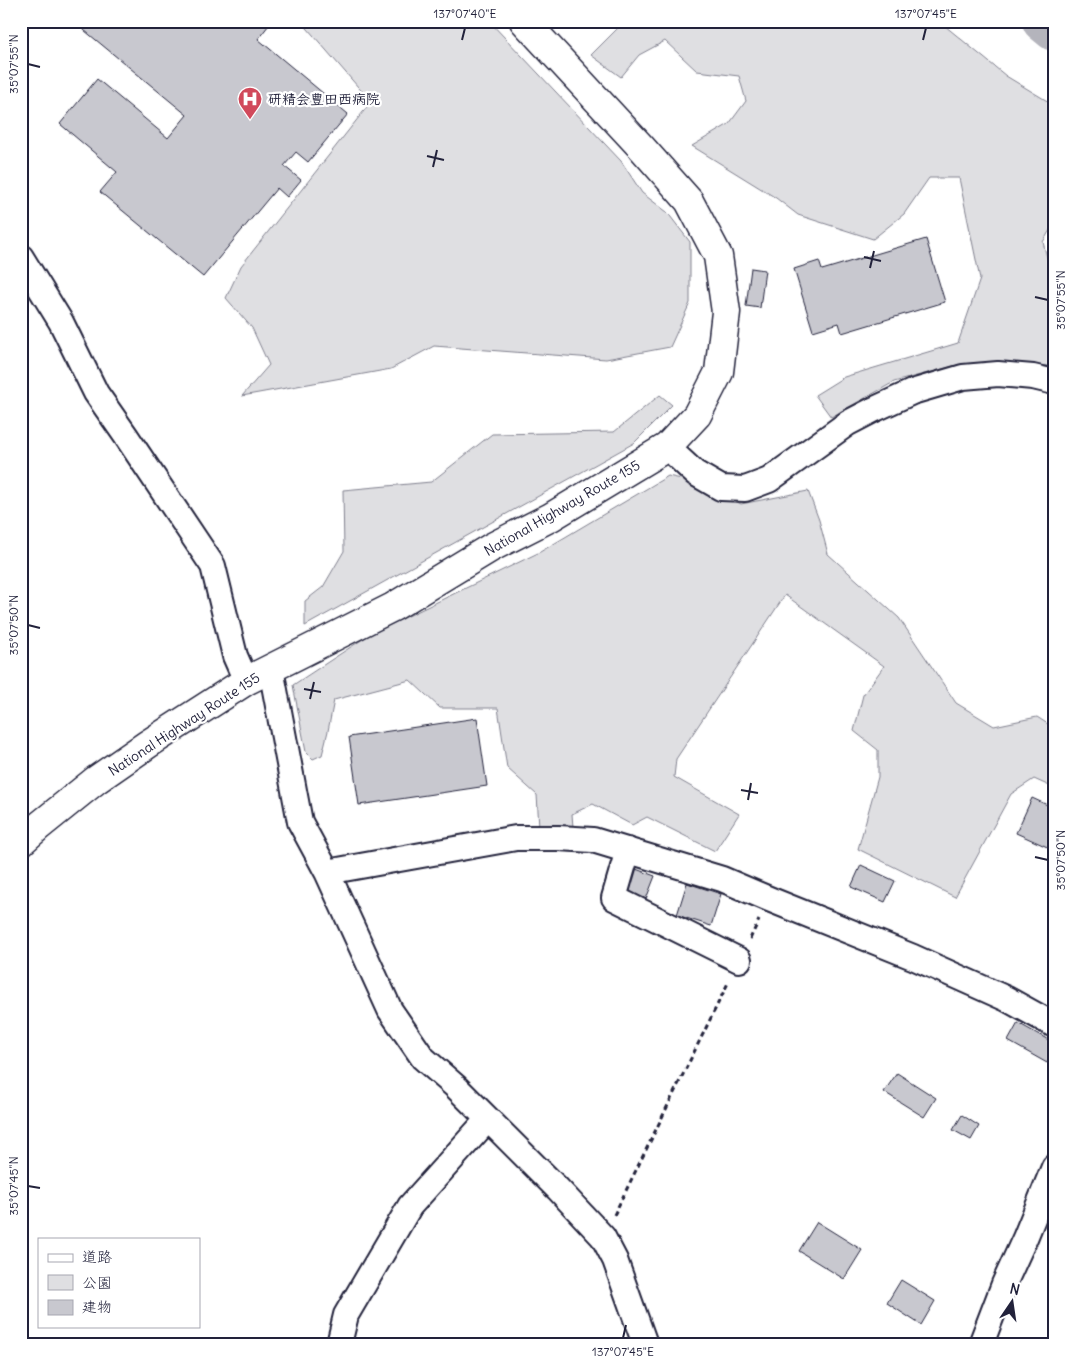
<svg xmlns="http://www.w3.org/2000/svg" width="1075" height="1365" viewBox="0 0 1075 1365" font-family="Delius,'Klee One',sans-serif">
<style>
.green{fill:#dfdfe2;stroke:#80808e}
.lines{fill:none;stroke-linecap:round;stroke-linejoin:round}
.river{stroke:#b4b4bc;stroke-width:42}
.building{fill:#c8c8cf;stroke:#22223b}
.minor-casing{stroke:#22223b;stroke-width:28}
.highway-casing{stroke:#22223b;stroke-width:31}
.path{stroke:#22223b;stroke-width:3;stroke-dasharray:5 4;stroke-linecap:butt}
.minor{stroke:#fff;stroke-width:24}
.highway{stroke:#fff;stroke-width:28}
.ticks{fill:none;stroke:#22223b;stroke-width:2}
.labels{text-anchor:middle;stroke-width:4.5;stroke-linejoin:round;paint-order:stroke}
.poi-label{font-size:14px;font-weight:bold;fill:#22223b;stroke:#fff;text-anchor:start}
.street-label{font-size:14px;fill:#22223b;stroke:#fff}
.neatline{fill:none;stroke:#22223b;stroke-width:2}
.ticks-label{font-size:12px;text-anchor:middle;fill:#22223b}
</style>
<rect width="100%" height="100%" fill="#fff"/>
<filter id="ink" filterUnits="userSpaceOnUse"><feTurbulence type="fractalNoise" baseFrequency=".02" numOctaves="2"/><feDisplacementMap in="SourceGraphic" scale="10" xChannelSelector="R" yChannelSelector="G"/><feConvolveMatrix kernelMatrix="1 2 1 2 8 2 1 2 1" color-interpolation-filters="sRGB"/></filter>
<g filter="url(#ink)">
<path class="green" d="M301,21H489L621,161L642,193L667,212L690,242V303L670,347L606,359L434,346L391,369L242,396L269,365L252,328L226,298L241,266L371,102Z
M625,21H939L1006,76L1054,105V223L1043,242L1054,285V366L961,364L894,382L831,417L815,395L844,377L958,343L980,279L959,178H929L904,214L873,239L798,215L776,198L692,146L729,124L746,101L739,76L697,71L665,41L639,55L621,77L591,55Z
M660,395L672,405L634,443L305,626V601L323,587L344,551L343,490L431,482L492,434L614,432Z
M668,476L699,483L741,504L808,491L819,520L828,554L899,618L956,703L994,726L1037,717L1054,728V788L1034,779L1011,794L955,897L858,849L878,777V750L854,731L863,695L884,666L785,595L676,759L674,777L739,814L715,851L647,817L632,825L593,804L572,814L573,827H539L537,795L507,768L498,708H440L410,680L334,700L328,731L322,755L313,759L306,752L293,685L369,635L540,552Z"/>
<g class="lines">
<path class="river" d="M1043,21L1054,30"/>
</g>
<path class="building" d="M73,21H272L258,39L348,114L308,162L296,152L284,166L301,180L287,197L277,188L203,277L100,192L117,172L60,124L97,79L168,138L187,115Z
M926,239L945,302L842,333L839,323L813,331L794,269L819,261L822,270Z
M751,268L765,270L760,308L746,306Z
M477,718L487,786L359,805L349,737Z
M1032,798L1054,808V850L1016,833Z
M861,865L895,881L885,902L851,887Z
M633,868L655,876L646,899L625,891Z
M687,883L721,894L711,926L677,915Z
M1018,1023L1054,1043V1051L1047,1063L1008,1041Z
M897,1073L936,1098L924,1117L884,1092Z
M962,1115L979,1126L971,1140L953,1130Z
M817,1222L862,1250L844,1279L799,1251Z
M901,1280L935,1301L921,1325L887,1303Z"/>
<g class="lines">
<defs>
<path id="minor" d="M21,257L61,322L96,393L126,436L213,566L235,656L246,681
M667,447L695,473L721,488L745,489L769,480L848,423L873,410L912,392L963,377L998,374L1033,377L1054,382
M271,669L300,822L327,872L390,1010L423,1058L455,1086L558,1189L603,1237L615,1260L645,1344
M628,850L614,898L739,960
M327,872L516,838H558L593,840L722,879L769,899L913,957L1007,999L1054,1025
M339,1344L346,1315L410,1206L488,1119
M981,1344L1004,1284L1025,1238L1054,1167"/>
<path id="highway" d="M21,842L39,826L96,780L148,744L246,681L393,607L492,547L551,517L667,447L697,415L719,372L726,312L718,256L689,201L642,148L524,21"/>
</defs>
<use href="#minor" class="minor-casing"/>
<use href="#highway" class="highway-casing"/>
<path class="path" d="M750,939L759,920
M614,1215L729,981"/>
<use href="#minor" class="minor"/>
<use href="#highway" class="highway"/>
</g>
</g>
<path class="ticks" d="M462,40L465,28M923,40L926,28M28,64L40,67M427,156L444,160M433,167L437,150M864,257L881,261M870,268L874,251M1035,297L1048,300M28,625L40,628M304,689L321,692M310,699L314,682M741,790L758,793M748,800L751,783M1035,857L1048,860M28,1186L40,1188M623,1338L626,1325"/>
<defs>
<symbol id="hospital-pin" viewBox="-11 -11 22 30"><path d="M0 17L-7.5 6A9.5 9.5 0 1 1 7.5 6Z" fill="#d1495b" stroke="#fff"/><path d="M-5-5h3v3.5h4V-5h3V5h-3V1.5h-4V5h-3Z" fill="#fff"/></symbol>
</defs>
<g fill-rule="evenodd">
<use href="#hospital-pin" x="236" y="85" width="28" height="38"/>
</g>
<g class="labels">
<g class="poi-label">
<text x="268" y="104">研精会豊田西病院</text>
</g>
<g class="street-label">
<text transform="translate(562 508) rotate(-30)" y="5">National Highway Route 155</text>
<text transform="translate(184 724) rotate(-33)" y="5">National Highway Route 155</text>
</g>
</g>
<rect width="1075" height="1365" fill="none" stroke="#fff" stroke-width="55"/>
<rect x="38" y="1238" width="162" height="90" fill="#ffffff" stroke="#a7a7b1"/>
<rect x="48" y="1254" width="25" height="8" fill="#ffffff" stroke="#a7a7b1"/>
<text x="82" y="1262" font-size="15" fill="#22223b">道路</text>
<rect x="48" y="1275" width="25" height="15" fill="#dfdfe2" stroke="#a7a7b1"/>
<text x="82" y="1288" font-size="15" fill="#22223b">公園</text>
<rect x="48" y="1300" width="25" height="15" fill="#c8c8cf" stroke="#a7a7b1"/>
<text x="82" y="1312" font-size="15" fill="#22223b">建物</text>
<g transform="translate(1012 1302) rotate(13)" stroke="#ffffff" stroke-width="4" paint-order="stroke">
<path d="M0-4L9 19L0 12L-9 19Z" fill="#22223b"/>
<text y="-8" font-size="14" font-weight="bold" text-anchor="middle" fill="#22223b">N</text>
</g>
<rect x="28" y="28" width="1020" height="1310" class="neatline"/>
<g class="ticks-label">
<text x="465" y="18">137°07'40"E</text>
<text x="926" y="18">137°07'45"E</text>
<text transform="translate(14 64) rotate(-90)" y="4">35°07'55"N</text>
<text transform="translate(1061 300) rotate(-90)" y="4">35°07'55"N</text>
<text transform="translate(14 625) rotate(-90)" y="4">35°07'50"N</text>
<text transform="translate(1061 860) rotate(-90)" y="4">35°07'50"N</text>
<text transform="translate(14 1186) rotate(-90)" y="4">35°07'45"N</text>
<text x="623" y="1356">137°07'45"E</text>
</g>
</svg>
